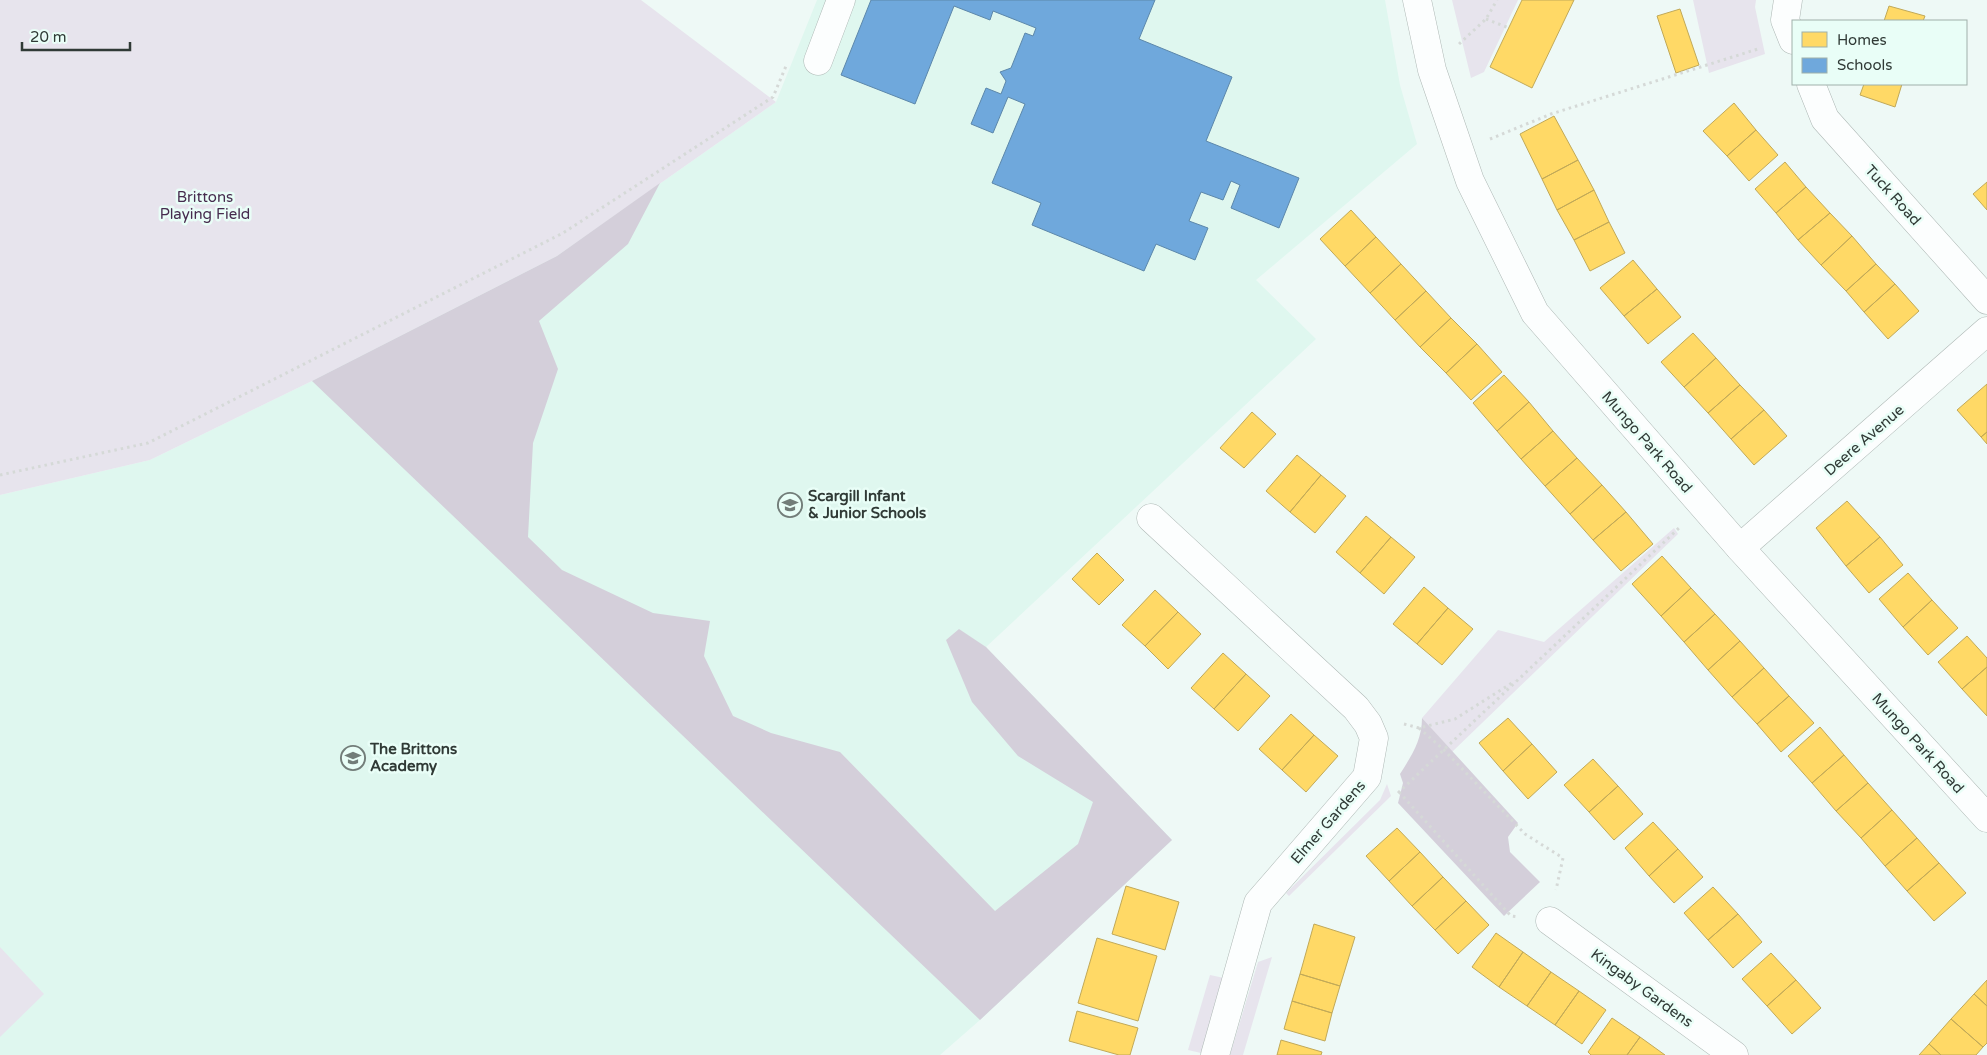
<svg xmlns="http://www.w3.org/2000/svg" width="1987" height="1055" viewBox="0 0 1987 1055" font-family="'Varela Round',sans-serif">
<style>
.built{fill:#dff7ef}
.green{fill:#e7e4ed}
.forest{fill:#d4cfda}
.homes{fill:#ffd966;stroke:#c1a958}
.schools{fill:#6fa8dc;stroke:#5c87aa}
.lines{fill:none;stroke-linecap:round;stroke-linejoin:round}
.minor-casing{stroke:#aeb8b5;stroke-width:29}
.tertiary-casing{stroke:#aeb8b5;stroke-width:29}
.path{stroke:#d5d9d7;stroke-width:3;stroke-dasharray:2.5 4;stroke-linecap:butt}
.minor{stroke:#fcfefe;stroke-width:28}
.tertiary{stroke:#fcfefe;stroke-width:28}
.labels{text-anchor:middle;stroke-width:5;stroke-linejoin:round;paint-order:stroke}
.street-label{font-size:15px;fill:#303a36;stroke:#e9fef7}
.park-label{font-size:15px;fill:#462b4e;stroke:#e9fef7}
.poi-label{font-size:15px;font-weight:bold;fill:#303a36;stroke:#e9fef7;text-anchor:start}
</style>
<rect width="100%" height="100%" fill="#eef9f6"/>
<path class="built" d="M817,0H1385L1400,85L1417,144L1256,280L1316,339L986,647L1172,840L980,1020L940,1055H0V495L150,460L312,381L557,256L776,102Z"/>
<path class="green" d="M0,0H641L776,102L557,256L312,381L150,460L0,495Z
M1452,0H1518L1484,72L1471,78Z
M1693,0H1756L1755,7L1765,54L1709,73Z
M1674,528L1678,534L1452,752L1422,718L1498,630L1544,642Z
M1387,784L1391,796L1289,896L1286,893L1380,800Z
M0,947L44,994L0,1037Z
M1272,957L1243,1055H1230L1258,962Z
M1210,975L1224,978L1201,1053L1188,1050Z"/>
<path class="forest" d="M660,183L628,244L539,321L558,369L533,443L528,537L562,570L653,613L710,621L704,656L733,716L771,733L840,752L995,911L1078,844L1093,802L1018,756L972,702L946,640L959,629L986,647L1172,840L980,1020L312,381L557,256Z
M1422,718L1518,823L1508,837L1510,852L1540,882L1504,916L1398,803L1403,783L1400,774C1412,755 1422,740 1422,718Z"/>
<path class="homes" d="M1522,0H1574L1532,88L1490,67Z
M1889,6L1925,16L1923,21H1884Z
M1680,9L1699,65L1676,73L1657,16Z
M1864,84H1902L1895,107L1860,95Z
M1734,103L1756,130L1727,156L1703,131Z
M1554,116L1578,160L1542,179L1520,134Z
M1756,130L1778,155L1749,181L1727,156Z
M1578,160L1594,190L1557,210L1542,179Z
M1785,162L1806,187L1776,213L1755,189Z
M1987,182V210L1973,194Z
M1806,187L1830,213L1798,240L1776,213Z
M1594,190L1609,222L1574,240L1557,210Z
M1351,210L1376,237L1345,266L1320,239Z
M1830,213L1852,236L1821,265L1798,240Z
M1609,222L1625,253L1590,271L1574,240Z
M1852,236L1876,264L1846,291L1821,265Z
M1376,237L1401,264L1370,293L1345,266Z
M1633,260L1657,289L1624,316L1600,288Z
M1401,264L1426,291L1395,320L1370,293Z
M1876,264L1895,284L1864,312L1846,291Z
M1895,284L1919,311L1888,339L1864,312Z
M1657,289L1681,317L1648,344L1624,316Z
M1426,291L1451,318L1420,347L1395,320Z
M1451,318L1477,344L1446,373L1420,347Z
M1693,333L1716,358L1684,387L1661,362Z
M1477,344L1502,372L1471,400L1446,373Z
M1716,358L1740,385L1708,413L1684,387Z
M1504,375L1529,402L1497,431L1473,403Z
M1987,384V432L1981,437L1957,410Z
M1740,385L1764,410L1731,439L1708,413Z
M1529,402L1553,431L1521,459L1497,431Z
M1764,410L1787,436L1754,465L1731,439Z
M1252,412L1276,434L1244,468L1220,448Z
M1553,431L1577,458L1545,486L1521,459Z
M1987,432V444L1981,437Z
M1297,455L1321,475L1290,512L1266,491Z
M1577,458L1602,485L1570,514L1545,486Z
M1321,475L1346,496L1315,533L1290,512Z
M1602,485L1626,512L1593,540L1570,514Z
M1847,501L1880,537L1846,566L1816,528Z
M1626,512L1653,544L1621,571L1593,540Z
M1366,516L1391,537L1360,573L1336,552Z
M1391,537L1415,557L1384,594L1360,573Z
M1880,537L1903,565L1869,593L1846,566Z
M1097,553L1124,580L1099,605L1072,579Z
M1662,556L1691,588L1661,616L1632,584Z
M1908,573L1932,600L1903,627L1879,599Z
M1424,587L1448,608L1417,644L1393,624Z
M1691,588L1715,614L1684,642L1661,616Z
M1155,590L1178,612L1145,646L1122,625Z
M1932,600L1958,628L1928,655L1903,627Z
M1448,608L1473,629L1442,665L1417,644Z
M1178,612L1201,634L1168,669L1145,646Z
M1715,614L1740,641L1708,670L1684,642Z
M1967,636L1987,658V667L1962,689L1938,662Z
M1740,641L1764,668L1732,697L1708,670Z
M1223,653L1246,674L1214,709L1191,688Z
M1987,667V716L1962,689Z
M1764,668L1789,696L1757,724L1732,697Z
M1246,674L1270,696L1238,731L1214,709Z
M1789,696L1814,723L1781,752L1757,724Z
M1291,714L1314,735L1282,770L1259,749Z
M1508,718L1532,744L1503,771L1479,743Z
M1820,727L1844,755L1812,783L1788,756Z
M1314,735L1338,756L1306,792L1282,770Z
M1532,744L1557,772L1528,799L1503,771Z
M1844,755L1868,783L1836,811L1812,783Z
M1593,759L1618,786L1589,812L1564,785Z
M1868,783L1892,810L1861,838L1836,811Z
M1618,786L1643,814L1614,840L1589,812Z
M1892,810L1917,838L1885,866L1861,838Z
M1653,822L1678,849L1649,876L1625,848Z
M1397,828L1420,852L1389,881L1366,856Z
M1917,838L1939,863L1907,891L1885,866Z
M1678,849L1703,877L1674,903L1649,876Z
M1420,852L1443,877L1412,906L1389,881Z
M1939,863L1966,893L1934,921L1907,891Z
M1443,877L1466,901L1435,930L1412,906Z
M1126,886L1179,902L1165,950L1112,934Z
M1713,887L1738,914L1708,940L1684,913Z
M1466,901L1489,925L1458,954L1435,930Z
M1738,914L1762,942L1733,968L1708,940Z
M1314,924L1355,937L1340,986L1300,974Z
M1496,933L1523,952L1499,987L1472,967Z
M1097,938L1157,956L1138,1021L1078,1003Z
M1523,952L1551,972L1527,1006L1499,987Z
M1771,953L1796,980L1767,1006L1742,979Z
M1551,972L1579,991L1555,1025L1527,1006Z
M1300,974L1340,986L1332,1013L1292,1001Z
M1796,980L1821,1008L1792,1034L1767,1006Z
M1987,980V1006L1974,994Z
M1579,991L1606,1010L1582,1044L1555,1025Z
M1974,994L1987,1006V1043L1983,1047L1951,1019Z
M1292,1001L1332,1013L1325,1041L1284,1029Z
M1077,1011L1138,1028L1130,1055H1119L1069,1041Z
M1612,1018L1640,1037L1627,1055H1591L1588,1052Z
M1951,1019L1983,1047L1976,1055H1941L1929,1044Z
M1640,1037L1665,1055H1627Z
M1281,1040L1322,1052L1321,1055H1277Z
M1929,1044L1941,1055H1919Z"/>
<path class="schools" d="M871,0H1155L1139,39L1232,77L1206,141L1299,178L1279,228L1231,208L1240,185L1231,181L1223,200L1201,192L1189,221L1208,228L1195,260L1156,244L1144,271L1032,225L1041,203L992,183L1025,104L1008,97L993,133L971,124L986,88L1001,94L1006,81L1000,72L1011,68L1025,33L1033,36L1036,28L993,11L990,20L954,6L915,104L841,75Z"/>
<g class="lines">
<defs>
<path id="minor" d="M1788,0L1785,20L1793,40
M818,61L841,0
M1811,84L1825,119L1987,300
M1151,518L1356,708L1368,724L1374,738L1367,777L1258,903L1215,1055
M1740,548L1987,331
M1550,921L1734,1055"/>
<path id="tertiary" d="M1417,0L1432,70L1470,181L1535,313L1740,548L1987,818"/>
</defs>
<use href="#minor" class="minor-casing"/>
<use href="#tertiary" class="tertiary-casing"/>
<path class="path" d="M1486,19L1509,28
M1459,44L1486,19L1497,0
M1490,139L1551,114L1761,48
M0,475L148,443L563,233L773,97L786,66
M1404,724L1419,728L1455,719L1515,681
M1419,728L1444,750L1525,834L1563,858L1556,890
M1398,791L1399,792L1679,528
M1399,792L1511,916L1519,917"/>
<use href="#minor" class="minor"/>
<use href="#tertiary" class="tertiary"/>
</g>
<defs>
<symbol id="school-ring" viewBox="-11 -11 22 22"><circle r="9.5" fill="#e9fef7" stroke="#727d79" stroke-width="1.5"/><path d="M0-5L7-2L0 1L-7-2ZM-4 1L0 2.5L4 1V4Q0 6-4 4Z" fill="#727d79"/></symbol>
</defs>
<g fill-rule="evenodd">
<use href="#school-ring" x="776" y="491" width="28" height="28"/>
<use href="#school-ring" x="339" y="744" width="28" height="28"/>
</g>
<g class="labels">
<g class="street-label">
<text transform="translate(1893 195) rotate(48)" y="5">Tuck Road</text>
<text transform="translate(1864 440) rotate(-41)" y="5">Deere Avenue</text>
<text transform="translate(1647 442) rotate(49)" y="5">Mungo Park Road</text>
<text transform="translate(1918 743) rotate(48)" y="5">Mungo Park Road</text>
<text transform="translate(1328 822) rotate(-49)" y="5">Elmer Gardens</text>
<text transform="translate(1642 988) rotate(36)" y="5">Kingaby Gardens</text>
</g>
<g class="park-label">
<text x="205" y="202">Brittons<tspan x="205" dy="17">Playing Field</tspan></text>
</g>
<g class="poi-label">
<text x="808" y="501">Scargill Infant<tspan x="808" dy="17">&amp; Junior Schools</tspan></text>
<text x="370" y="754">The Brittons<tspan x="370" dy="17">Academy</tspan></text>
</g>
</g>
<rect x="1792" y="20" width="175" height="65" fill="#e9fef7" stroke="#9fb0aa"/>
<rect x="1802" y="32" width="25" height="15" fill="#ffd966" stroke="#9fb0aa"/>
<text x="1837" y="45" font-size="15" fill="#303a36">Homes</text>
<rect x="1802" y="58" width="25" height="15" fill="#6fa8dc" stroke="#9fb0aa"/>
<text x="1837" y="70" font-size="15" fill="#303a36">Schools</text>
<path d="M22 42v8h108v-8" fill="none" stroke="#303a36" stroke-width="2.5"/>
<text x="30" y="42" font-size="15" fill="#303a36" stroke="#e9fef7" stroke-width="4" paint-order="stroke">20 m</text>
</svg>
